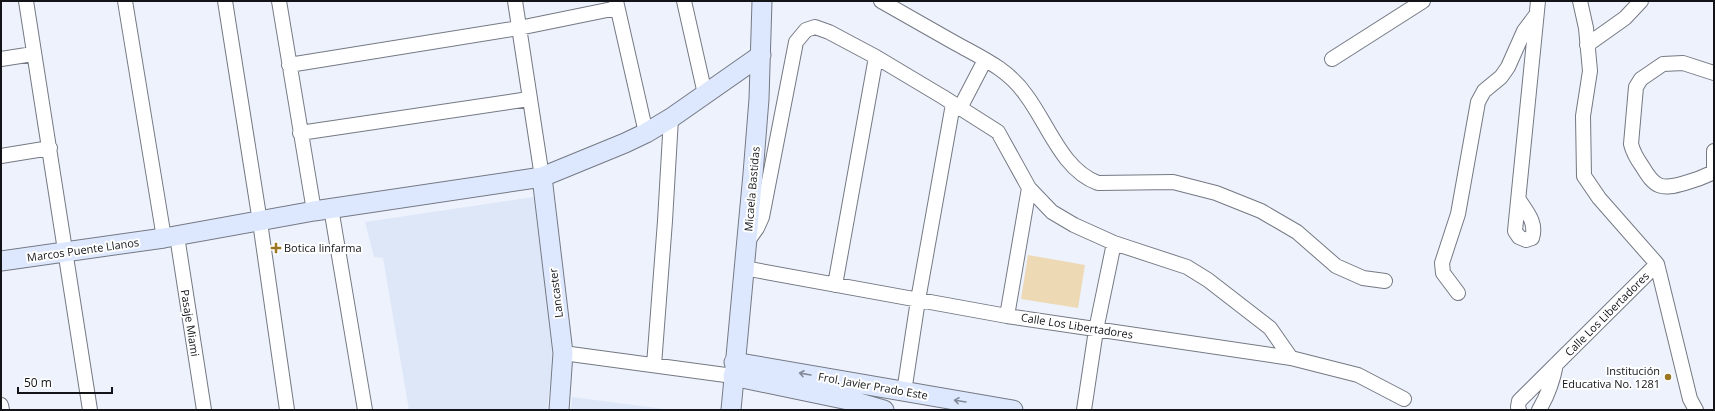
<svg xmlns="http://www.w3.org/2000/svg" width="1715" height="411" viewBox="0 0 1715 411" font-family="'Open Sans',sans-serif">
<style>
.built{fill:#dee7f8}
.green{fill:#edd9b3}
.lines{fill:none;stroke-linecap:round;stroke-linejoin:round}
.street-casing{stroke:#747983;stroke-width:16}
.secondary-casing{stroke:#747983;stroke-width:21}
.street{stroke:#fff;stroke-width:14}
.secondary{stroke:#dde8ff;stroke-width:19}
.oneway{stroke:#828997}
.poi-dot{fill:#9c7723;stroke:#fff;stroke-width:1.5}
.labels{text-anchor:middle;stroke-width:4;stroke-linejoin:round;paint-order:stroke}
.street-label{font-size:11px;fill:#121418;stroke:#fff}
.poi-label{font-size:11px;fill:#121418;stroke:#fff;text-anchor:start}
</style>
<rect width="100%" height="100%" fill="#edf2fd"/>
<path class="built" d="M534,197L551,314L552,367L547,410H409L383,258L374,257L365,222Z
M572,397L672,410H571Z"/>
<path class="green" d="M1028,255L1085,265L1078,308L1021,299Z"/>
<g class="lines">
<defs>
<path id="street" d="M26,1L90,410
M125,1L164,238
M225,1L260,222L287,410
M279,1L314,211
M515,1L542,177
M616,1L646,133
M684,1L705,94
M881,1C906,15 930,29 955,43C982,58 1008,69 1026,95C1048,124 1062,170 1098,183L1173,182L1216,193L1261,211L1297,232L1336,266L1363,278L1385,281
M1580,1L1586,28L1590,71L1583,116L1584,176L1599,198L1657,264L1690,399L1696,410
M1587,45L1625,18L1641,1
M1,59L33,54
M1332,59L1423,1
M289,65L519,28L617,8
M960,108L985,60
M300,133L529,99
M1714,151V172
M1,156L50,148
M1714,172C1704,177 1696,180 1685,183C1661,190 1655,188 1642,166C1637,159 1633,152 1631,144L1636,87L1641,79L1663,64L1683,63L1714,73
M1519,200C1527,212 1537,223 1532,238L1526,240L1519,237L1515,231L1538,1
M331,208L365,410
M177,236L204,410
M747,242L757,228L762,217L796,42L806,30L815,27L829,32L876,57L943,97L998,132L1029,188L1052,212L1074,225L1114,243L1187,267L1208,280L1270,328L1291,358
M744,268L1007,316L1291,358L1358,375L1404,399
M835,285L876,57
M1458,293L1443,273L1442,263L1458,214L1478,102L1484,91L1501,77L1508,67L1524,31L1536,15
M1007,316L1029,188
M563,353L733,376
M654,365L665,221L671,118
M904,392L918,300L953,104
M1,405L2,410
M1084,410L1096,330L1114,243
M1519,410L1518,407L1519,401L1657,264
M1539,410C1548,395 1553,381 1556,364"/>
<path id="secondary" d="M542,177L563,353L559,410
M1,261L164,238L314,211L542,177L625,143L646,133L671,118L761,55
M734,362L1013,410
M733,376L853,401L884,410
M731,410L753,174L759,99L762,1"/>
</defs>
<use href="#street" class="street-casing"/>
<use href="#secondary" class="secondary-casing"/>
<use href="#street" class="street"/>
<use href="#secondary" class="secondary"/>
</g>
<defs><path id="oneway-shaft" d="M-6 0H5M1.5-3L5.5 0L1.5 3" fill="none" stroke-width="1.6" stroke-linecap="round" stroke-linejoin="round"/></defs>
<g class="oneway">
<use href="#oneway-shaft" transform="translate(805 374) rotate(-170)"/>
<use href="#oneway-shaft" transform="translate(960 401) rotate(-171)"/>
</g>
<g class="poi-dot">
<path d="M274 242h4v4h4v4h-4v4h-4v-4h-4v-4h4z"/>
<circle cx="1668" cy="377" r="4"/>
</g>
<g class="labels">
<g class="street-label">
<text transform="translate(752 189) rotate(-85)" y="4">Micaela Bastidas</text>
<text transform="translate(83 250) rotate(-8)" y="4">Marcos Puente Llanos</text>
<text transform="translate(556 293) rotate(-97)" y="4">Lancaster</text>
<text transform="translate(1607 314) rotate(-45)" y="4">Calle Los Libertadores</text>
<text transform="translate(190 323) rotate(81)" y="4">Pasaje Miami</text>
<text transform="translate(1077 326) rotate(9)" y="4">Calle Los Libertadores</text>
<text transform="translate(873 386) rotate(10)" y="4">Frol. Javier Prado Este</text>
</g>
<g class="poi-label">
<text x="284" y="252">Botica linfarma</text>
<text x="1660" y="375" text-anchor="end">Institución<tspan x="1660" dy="13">Educativa No. 1281</tspan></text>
</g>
</g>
<rect width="1715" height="411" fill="none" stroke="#121418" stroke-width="4"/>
<path d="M18 387v6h94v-6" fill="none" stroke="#121418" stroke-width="2"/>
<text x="24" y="387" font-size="12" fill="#121418" stroke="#ffffff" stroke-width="3" paint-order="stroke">50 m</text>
</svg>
